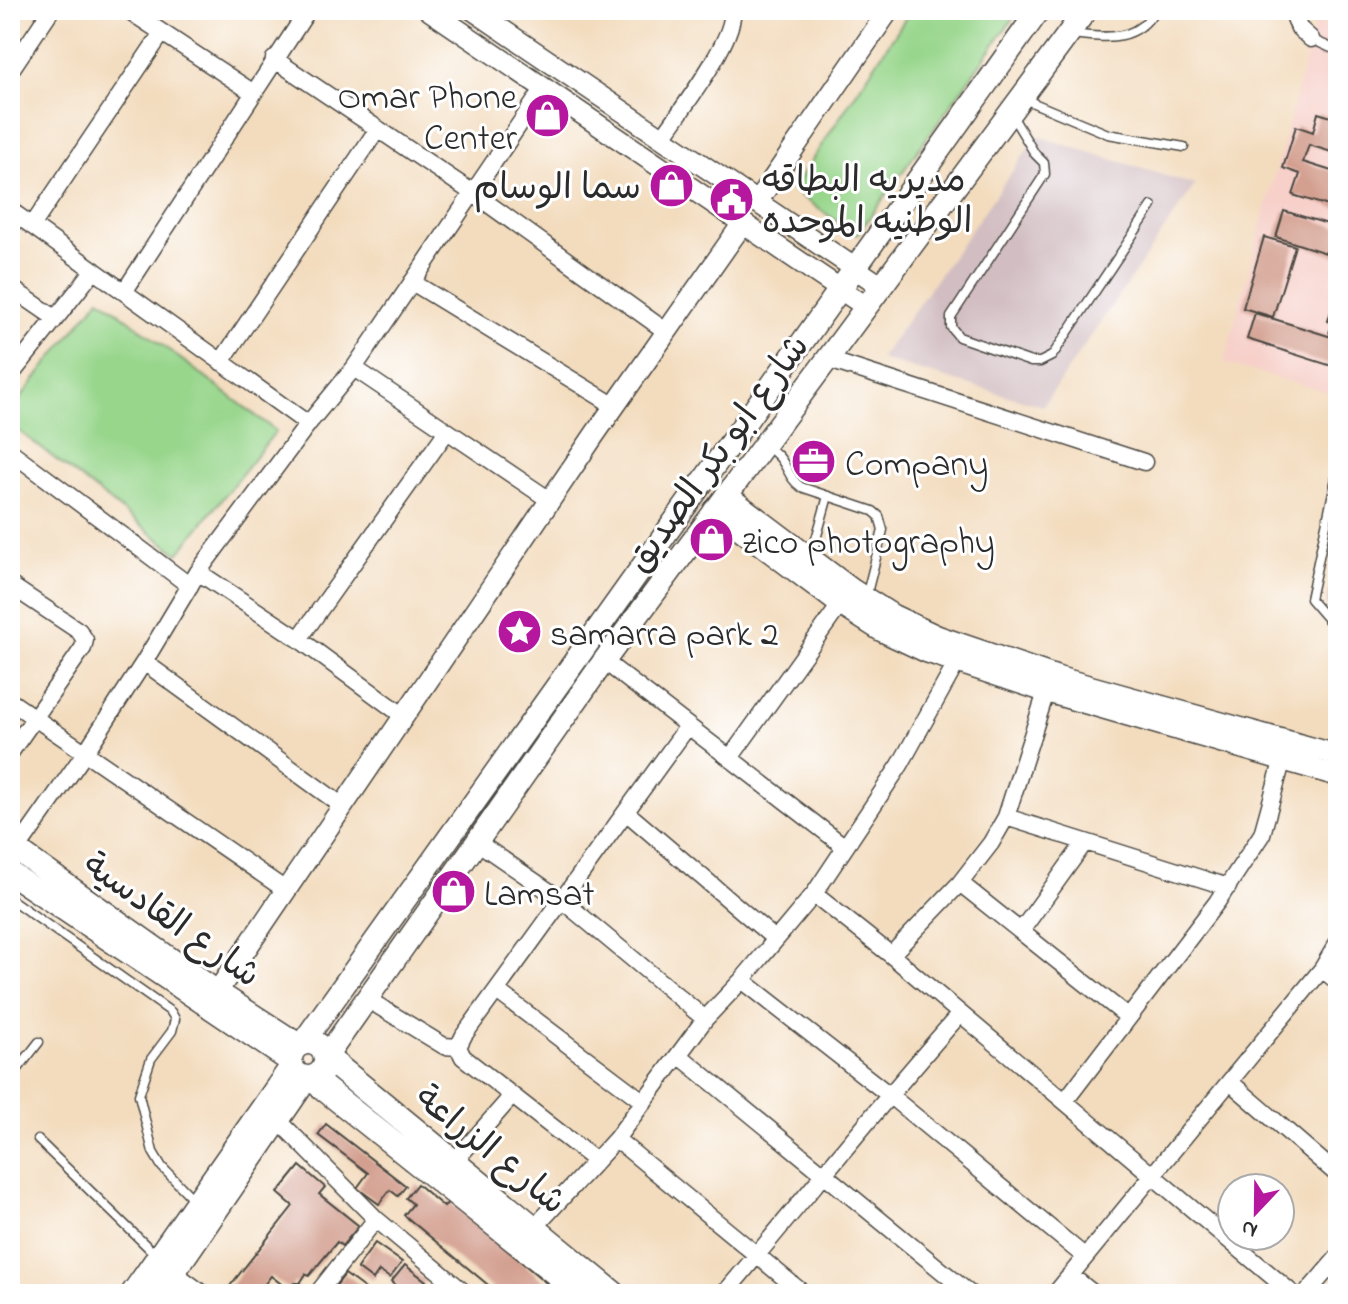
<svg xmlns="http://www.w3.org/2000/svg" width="1348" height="1304" viewBox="0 0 1348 1304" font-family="'Indie Flower','Playpen Sans Arabic',sans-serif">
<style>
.built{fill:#f7d0ca}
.industrial{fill:#d2bec2}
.green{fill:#98d68c;stroke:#62805c;stroke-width:2}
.building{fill:#d39f8f}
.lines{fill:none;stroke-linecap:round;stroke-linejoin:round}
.service-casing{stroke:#494641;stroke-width:11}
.minor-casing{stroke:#494641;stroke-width:19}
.tertiary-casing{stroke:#494641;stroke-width:23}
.secondary-casing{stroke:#494641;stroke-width:25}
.primary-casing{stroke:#494641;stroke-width:27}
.service{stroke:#fff;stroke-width:8}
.minor{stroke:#fff;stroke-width:16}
.tertiary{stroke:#fff;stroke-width:20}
.secondary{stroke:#fff;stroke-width:22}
.primary{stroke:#fff;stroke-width:24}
.labels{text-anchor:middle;stroke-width:6;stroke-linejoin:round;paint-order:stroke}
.poi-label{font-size:36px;fill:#2b2b2b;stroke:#fff;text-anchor:start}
.street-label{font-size:36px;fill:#2b2b2b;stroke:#fff}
</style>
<rect width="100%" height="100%" fill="#fff"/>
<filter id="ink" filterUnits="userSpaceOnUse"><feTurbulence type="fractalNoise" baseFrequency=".0125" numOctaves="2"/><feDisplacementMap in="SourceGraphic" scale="16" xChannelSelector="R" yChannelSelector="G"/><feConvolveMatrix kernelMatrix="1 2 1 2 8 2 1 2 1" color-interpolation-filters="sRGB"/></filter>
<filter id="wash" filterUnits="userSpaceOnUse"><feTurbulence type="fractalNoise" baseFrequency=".006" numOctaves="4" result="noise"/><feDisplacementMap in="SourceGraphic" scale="32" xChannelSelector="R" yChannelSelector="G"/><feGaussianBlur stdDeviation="1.8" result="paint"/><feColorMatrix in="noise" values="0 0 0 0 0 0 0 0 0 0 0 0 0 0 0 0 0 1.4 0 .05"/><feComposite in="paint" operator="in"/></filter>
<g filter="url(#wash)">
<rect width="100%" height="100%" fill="#f3dcbe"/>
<path class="built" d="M1316,22L1338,31V395L1224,363Z"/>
<path class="industrial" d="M1037,136L1195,185L1043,406L880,359Z"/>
<path class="green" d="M911,10H1019L857,235L792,190Z
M100,298L276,431L178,554L10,424V411Z"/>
<g id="blocks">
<path class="building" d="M1318,113L1338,119V154L1309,145L1303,162L1338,173V209L1293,195L1300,174L1283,168L1296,126L1313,132Z
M1284,211L1338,227V257L1276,237Z
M1264,237L1295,246L1273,317L1243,308Z
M1337,291L1338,292V325L1328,321Z
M1255,313L1338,339V368L1247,339Z
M1337,554H1338V610L1326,606Z
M326,1124L406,1186L398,1196L390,1190L379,1204L357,1188L368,1173L318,1135Z
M300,1166L325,1187L319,1194L359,1226L342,1246L337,1242L309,1276L306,1274L300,1283H294L289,1290L271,1276L257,1294H230L226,1291L293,1206L278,1193Z
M417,1184L444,1207L449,1201L557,1292L499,1294L404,1215L413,1204L406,1198Z
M375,1243L402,1262L390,1278L379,1271L373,1280L357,1268Z
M405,1265L426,1281L414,1294H406L391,1282Z
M345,1274L368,1291L365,1294H338L333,1290Z"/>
</g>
</g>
<g filter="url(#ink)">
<use href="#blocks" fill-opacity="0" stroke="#494641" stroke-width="2"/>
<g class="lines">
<defs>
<path id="service" d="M1071,34C1104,37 1135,44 1155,10
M1311,39L1338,51
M1024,99L1108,134L1184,147
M1011,114L1035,154L1044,163L1045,174L951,317V327L959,337L1031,362H1040L1052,356L1152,206
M1334,332L1338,333
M767,447C789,460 785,476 801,487L873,511L879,516L883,530L866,597
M1338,469L1310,599L1330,622L1338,626
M811,557L828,496
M12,900L171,1012L175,1019L172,1031L151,1059L139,1095L153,1152L162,1167L196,1202
M10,1079L39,1042
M38,1140L158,1257"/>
<path id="minor" d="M128,10L252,92
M1292,10L1299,28L1311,39
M274,59L473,193L667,332
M10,71L51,10
M662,138C679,113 737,38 732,10
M10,210L308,424
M32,226L162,33
M412,282L615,406
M10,287L55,318
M124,292L308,10
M826,359L1144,462
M221,362L377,130
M354,368L551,501
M10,376L94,270
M10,451L190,586
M198,572L299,639L405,717
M10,585L79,631L85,640L83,648L10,753
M299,639L447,431
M604,661L845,847
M144,662L344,807
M10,701L287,891
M730,758L840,605
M626,812L775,939
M1006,817L1228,887
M477,842L563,901L705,1019
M17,850L85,753L144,662L198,572L308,424L354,368L544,88
M960,883L1128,1017
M814,894L891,955L1293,1294
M1021,931L1085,842
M891,955L960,883L991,843L1006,817L1046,692
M1322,969L1338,982
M742,980L888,1094L1084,1256
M497,991L644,1102
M367,999L444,1046L458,1047
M458,1047L464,1035L688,726
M458,1047L463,1057L596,1161
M680,1056L970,1294
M1230,1082L1338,1175
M1065,1101L1217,902L1262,834L1282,762
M277,1119L376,1219L466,1294
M616,1139L804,1294
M453,1163L512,1096
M534,1228L616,1139L705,1019L742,980L814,894L900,765L956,664
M173,1272L203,1294
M1070,1275L1094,1294
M317,1294L376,1219
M724,1294C803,1201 878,1106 959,1015
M1055,1294L1322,969L1338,942
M1306,1294L1338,1257"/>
<path id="tertiary" d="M429,10L865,306
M473,10L881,286
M757,202L889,10
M726,494L852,589L893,615L938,636L1058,677L1338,755
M714,510L840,605L881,631L926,652L1046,692L1338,776
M217,992L595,434L743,223"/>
<path id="secondary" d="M10,845L217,992L299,1045
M10,873L290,1061
M302,1044L1039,10
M326,1057L604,661L1086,10"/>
<path id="primary" d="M290 1060a18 18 0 1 1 36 0a18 18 0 1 1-36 0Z
M326,1057L614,1294
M311,1078L582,1294
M133,1294L292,1067
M158,1294L306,1078"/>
</defs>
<use href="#service" class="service-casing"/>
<use href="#minor" class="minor-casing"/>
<use href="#tertiary" class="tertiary-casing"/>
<use href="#secondary" class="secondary-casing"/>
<use href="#primary" class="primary-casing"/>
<use href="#service" class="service"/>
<use href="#minor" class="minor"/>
<use href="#tertiary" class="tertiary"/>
<use href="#secondary" class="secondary"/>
<use href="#primary" class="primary"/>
</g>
</g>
<defs>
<symbol id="shop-disc" viewBox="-11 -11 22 22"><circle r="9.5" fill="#b5179e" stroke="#fff"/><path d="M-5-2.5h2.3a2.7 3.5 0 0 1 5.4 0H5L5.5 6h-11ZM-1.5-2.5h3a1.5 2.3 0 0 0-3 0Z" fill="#fff"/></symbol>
<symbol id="civic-disc" viewBox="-11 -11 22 22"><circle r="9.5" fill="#b5179e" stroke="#fff"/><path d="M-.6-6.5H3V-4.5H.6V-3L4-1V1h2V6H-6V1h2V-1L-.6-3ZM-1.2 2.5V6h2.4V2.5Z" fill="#fff"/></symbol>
<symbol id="office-disc" viewBox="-11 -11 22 22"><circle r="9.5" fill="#b5179e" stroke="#fff"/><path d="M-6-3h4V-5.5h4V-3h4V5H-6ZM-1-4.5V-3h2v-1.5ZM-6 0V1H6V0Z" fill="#fff"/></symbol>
<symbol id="sight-disc" viewBox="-11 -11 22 22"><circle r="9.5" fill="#b5179e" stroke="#fff"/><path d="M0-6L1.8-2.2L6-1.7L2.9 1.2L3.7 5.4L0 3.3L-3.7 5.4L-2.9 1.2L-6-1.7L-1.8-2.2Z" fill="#fff"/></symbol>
</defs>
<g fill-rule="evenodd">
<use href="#shop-disc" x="522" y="90" width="51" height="51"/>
<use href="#shop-disc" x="646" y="160" width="51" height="51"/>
<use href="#civic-disc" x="706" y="174" width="51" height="51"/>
<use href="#office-disc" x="788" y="436" width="51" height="51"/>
<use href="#shop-disc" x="686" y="514" width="51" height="51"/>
<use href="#sight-disc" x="494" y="606" width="51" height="51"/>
<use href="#shop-disc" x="428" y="866" width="51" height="51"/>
</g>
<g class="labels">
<g class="poi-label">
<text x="517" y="108" text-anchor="end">Omar Phone<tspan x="517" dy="41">Center</tspan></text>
<text x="762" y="191">مديريه البطاقه<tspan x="762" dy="41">الوطنيه الموحده</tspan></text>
<text x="641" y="198" text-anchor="end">سما الوسام</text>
<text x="845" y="475">Company</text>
<text x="742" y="553">zico photography</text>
<text x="550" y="645">samarra park 2</text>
<text x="484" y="905">Lamsat</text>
</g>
<g class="street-label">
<text transform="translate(716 452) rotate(-54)" y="13">شارع ابو بكر الصديق</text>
<text transform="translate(173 918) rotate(35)" y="13">شارع القادسية</text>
<text transform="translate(492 1148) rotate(39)" y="13">شارع الزراعة</text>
</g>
</g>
<rect width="1348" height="1304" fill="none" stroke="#fff" stroke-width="40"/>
<g transform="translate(1256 1212) rotate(202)"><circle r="38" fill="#ffffff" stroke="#aaaaaa" stroke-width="2"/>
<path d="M0-6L14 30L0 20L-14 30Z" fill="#b5179e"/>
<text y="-12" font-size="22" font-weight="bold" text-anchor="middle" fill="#2b2b2b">N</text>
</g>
</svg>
